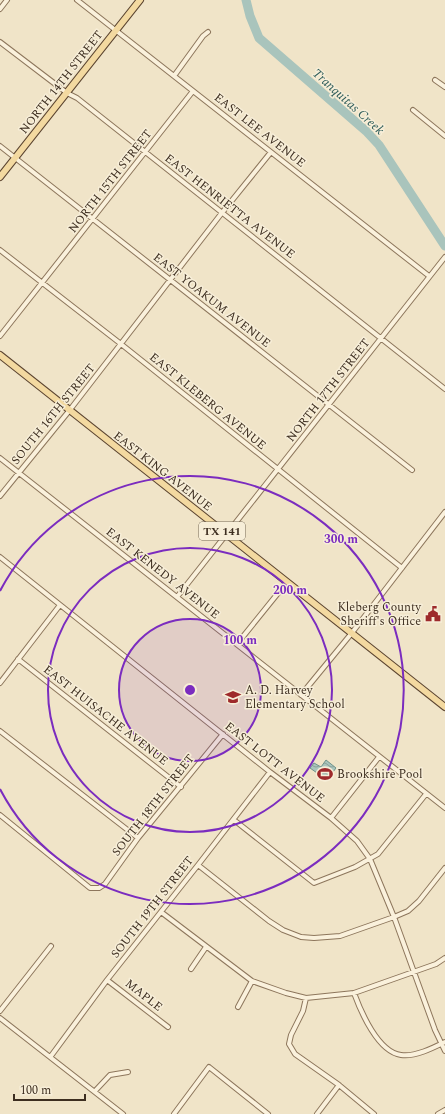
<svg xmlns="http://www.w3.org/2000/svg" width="445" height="1114" viewBox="0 0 445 1114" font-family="Spectral,serif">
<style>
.water{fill:url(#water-waves);stroke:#6f938a}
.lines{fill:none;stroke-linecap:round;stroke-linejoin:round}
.river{stroke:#a9c4bc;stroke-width:9}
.street-casing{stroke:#8d765c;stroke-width:6}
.primary-casing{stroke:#5b4430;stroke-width:8}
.street{stroke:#faf1dc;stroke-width:4}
.primary{stroke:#f3d9a0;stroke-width:6}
.ring{fill:none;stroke:#7b2cbf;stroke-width:2}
.labels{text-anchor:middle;stroke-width:3;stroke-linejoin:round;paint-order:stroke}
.shield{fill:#f7eed8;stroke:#756857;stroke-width:1}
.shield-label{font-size:11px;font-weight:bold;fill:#3d2e20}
.street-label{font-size:12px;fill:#3d2e20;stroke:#f7eed8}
.poi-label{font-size:12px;fill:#3d2e20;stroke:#f7eed8;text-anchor:start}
.water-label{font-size:13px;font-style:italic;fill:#2f5d5a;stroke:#f7eed8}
.centre{fill:#7b2cbf;stroke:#f7eed8;stroke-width:2}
.ring-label{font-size:12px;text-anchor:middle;font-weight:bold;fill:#7b2cbf;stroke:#f7eed8;stroke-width:3;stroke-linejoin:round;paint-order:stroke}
</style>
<defs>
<pattern id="water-waves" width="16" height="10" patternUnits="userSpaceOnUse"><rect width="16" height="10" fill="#a9c4bc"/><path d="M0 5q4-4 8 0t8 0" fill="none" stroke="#8ba098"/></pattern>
</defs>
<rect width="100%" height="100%" fill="#f0e4c8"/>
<path class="water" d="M326,760L336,768L327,780L310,768L314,763L321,767Z"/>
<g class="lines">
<path class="river" d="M246,0L250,16L259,38L366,131L379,145L445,246"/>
<defs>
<path id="street" d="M77,0L429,276
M0,9L7,0
M0,42L67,93L77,98L445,389
M174,76L203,36L208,32
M435,80L445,87
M413,110L445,136
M0,146L412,470
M0,250L121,344L402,568
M0,336L193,91
M0,458L445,808
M0,496L69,411L221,214L271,152
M0,557L270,772L331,818L357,841L370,859L394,917L435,1030L445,1051
M177,597L445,257
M237,644L287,582
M18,659L181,787
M0,683L60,605
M301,695L351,634L445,512
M0,731L138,838
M0,815L90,888H99L105,884L138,838L223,734
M331,818L379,757
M234,820L314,883L355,867L378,854L426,794
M198,865L269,921L283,930L301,937L314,938L340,936L394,917L408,911L419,901L445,868
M161,912L252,981L286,993L306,998L354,993L436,964L445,958
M191,969L206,947
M107,980L168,1027
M354,993C361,1012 378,1052 401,1055C415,1057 433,1048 445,1042
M306,998L303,1011L291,1035L289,1044L295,1054L339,1085L374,1114
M238,1007L252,981
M0,1011L51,946
M0,1018L123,1114
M51,1056L107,980L198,865L270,772
M95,1091L110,1075L128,1072
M174,1114L209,1067L268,1114
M317,1114L339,1085
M438,1114L445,1110"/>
<path id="primary" d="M0,177L140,0
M0,355L445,707"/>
</defs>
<use href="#street" class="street-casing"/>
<use href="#primary" class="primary-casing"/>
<use href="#street" class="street"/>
<use href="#primary" class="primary"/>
</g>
<circle cx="190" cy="690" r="71" fill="#7b2cbf" fill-opacity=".12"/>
<g class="ring">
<circle cx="190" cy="690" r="71"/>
<circle cx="190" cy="690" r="142"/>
<path d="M0 591A214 214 0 1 1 0 789"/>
</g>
<defs>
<symbol id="civic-bare" viewBox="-9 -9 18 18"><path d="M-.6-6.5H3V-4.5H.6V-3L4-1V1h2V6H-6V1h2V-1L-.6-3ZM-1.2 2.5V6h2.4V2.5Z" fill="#9e2a2b" stroke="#f7eed8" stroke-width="2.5" paint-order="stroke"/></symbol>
<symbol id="school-bare" viewBox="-9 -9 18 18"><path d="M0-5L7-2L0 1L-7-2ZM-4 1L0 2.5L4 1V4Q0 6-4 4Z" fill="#9e2a2b" stroke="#f7eed8" stroke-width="2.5" paint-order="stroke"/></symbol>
<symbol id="stadium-bare" viewBox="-9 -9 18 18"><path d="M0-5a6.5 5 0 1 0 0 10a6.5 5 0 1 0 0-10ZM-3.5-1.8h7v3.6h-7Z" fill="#9e2a2b" stroke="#f7eed8" stroke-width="2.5" paint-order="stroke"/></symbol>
</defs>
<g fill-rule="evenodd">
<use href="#civic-bare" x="422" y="603" width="22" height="22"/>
<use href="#school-bare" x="222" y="686" width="22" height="22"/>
<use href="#stadium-bare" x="314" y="763" width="22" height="22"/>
</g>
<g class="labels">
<rect class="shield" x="199" y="522" width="46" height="18" rx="3"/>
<g class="shield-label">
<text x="222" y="535">TX 141</text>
</g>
<g class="street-label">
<text transform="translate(61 82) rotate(-52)" y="4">NORTH 14TH STREET</text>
<text transform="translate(260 130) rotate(38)" y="4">EAST LEE AVENUE</text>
<text transform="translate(110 181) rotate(-52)" y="4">NORTH 15TH STREET</text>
<text transform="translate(230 206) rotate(38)" y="4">EAST HENRIETTA AVENUE</text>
<text transform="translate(212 300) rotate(38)" y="4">EAST YOAKUM AVENUE</text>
<text transform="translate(328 390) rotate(-52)" y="4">NORTH 17TH STREET</text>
<text transform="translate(208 401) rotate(39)" y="4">EAST KLEBERG AVENUE</text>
<text transform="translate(53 414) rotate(-51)" y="4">SOUTH 16TH STREET</text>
<text transform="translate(163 471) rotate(38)" y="4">EAST KING AVENUE</text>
<text transform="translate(163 573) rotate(38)" y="4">EAST KENEDY AVENUE</text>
<text transform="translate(106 715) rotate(38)" y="4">EAST HUISACHE AVENUE</text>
<text transform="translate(275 762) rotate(38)" y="4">EAST LOTT AVENUE</text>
<text transform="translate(153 805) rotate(-52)" y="4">SOUTH 18TH STREET</text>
<text transform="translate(152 907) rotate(-52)" y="4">SOUTH 19TH STREET</text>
<text transform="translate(144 995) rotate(38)" y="4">MAPLE</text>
</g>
<g class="poi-label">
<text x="421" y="611" text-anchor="end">Kleberg County<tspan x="421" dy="14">Sheriff's Office</tspan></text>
<text x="245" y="694">A. D. Harvey<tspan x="245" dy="14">Elementary School</tspan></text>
<text x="337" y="778">Brookshire Pool</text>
</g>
<g class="water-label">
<text transform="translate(349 101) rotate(42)" y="5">Tranquitas Creek</text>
</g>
</g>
<circle cx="190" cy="690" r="6" class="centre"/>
<g class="ring-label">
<text x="341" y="543">300 m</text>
<text x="290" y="594">200 m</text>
<text x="240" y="644">100 m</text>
</g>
<path d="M14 1094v6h71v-6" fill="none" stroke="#3d2e20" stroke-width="2"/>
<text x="20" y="1094" font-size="12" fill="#3d2e20" stroke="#f7eed8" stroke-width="3" paint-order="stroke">100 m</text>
</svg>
